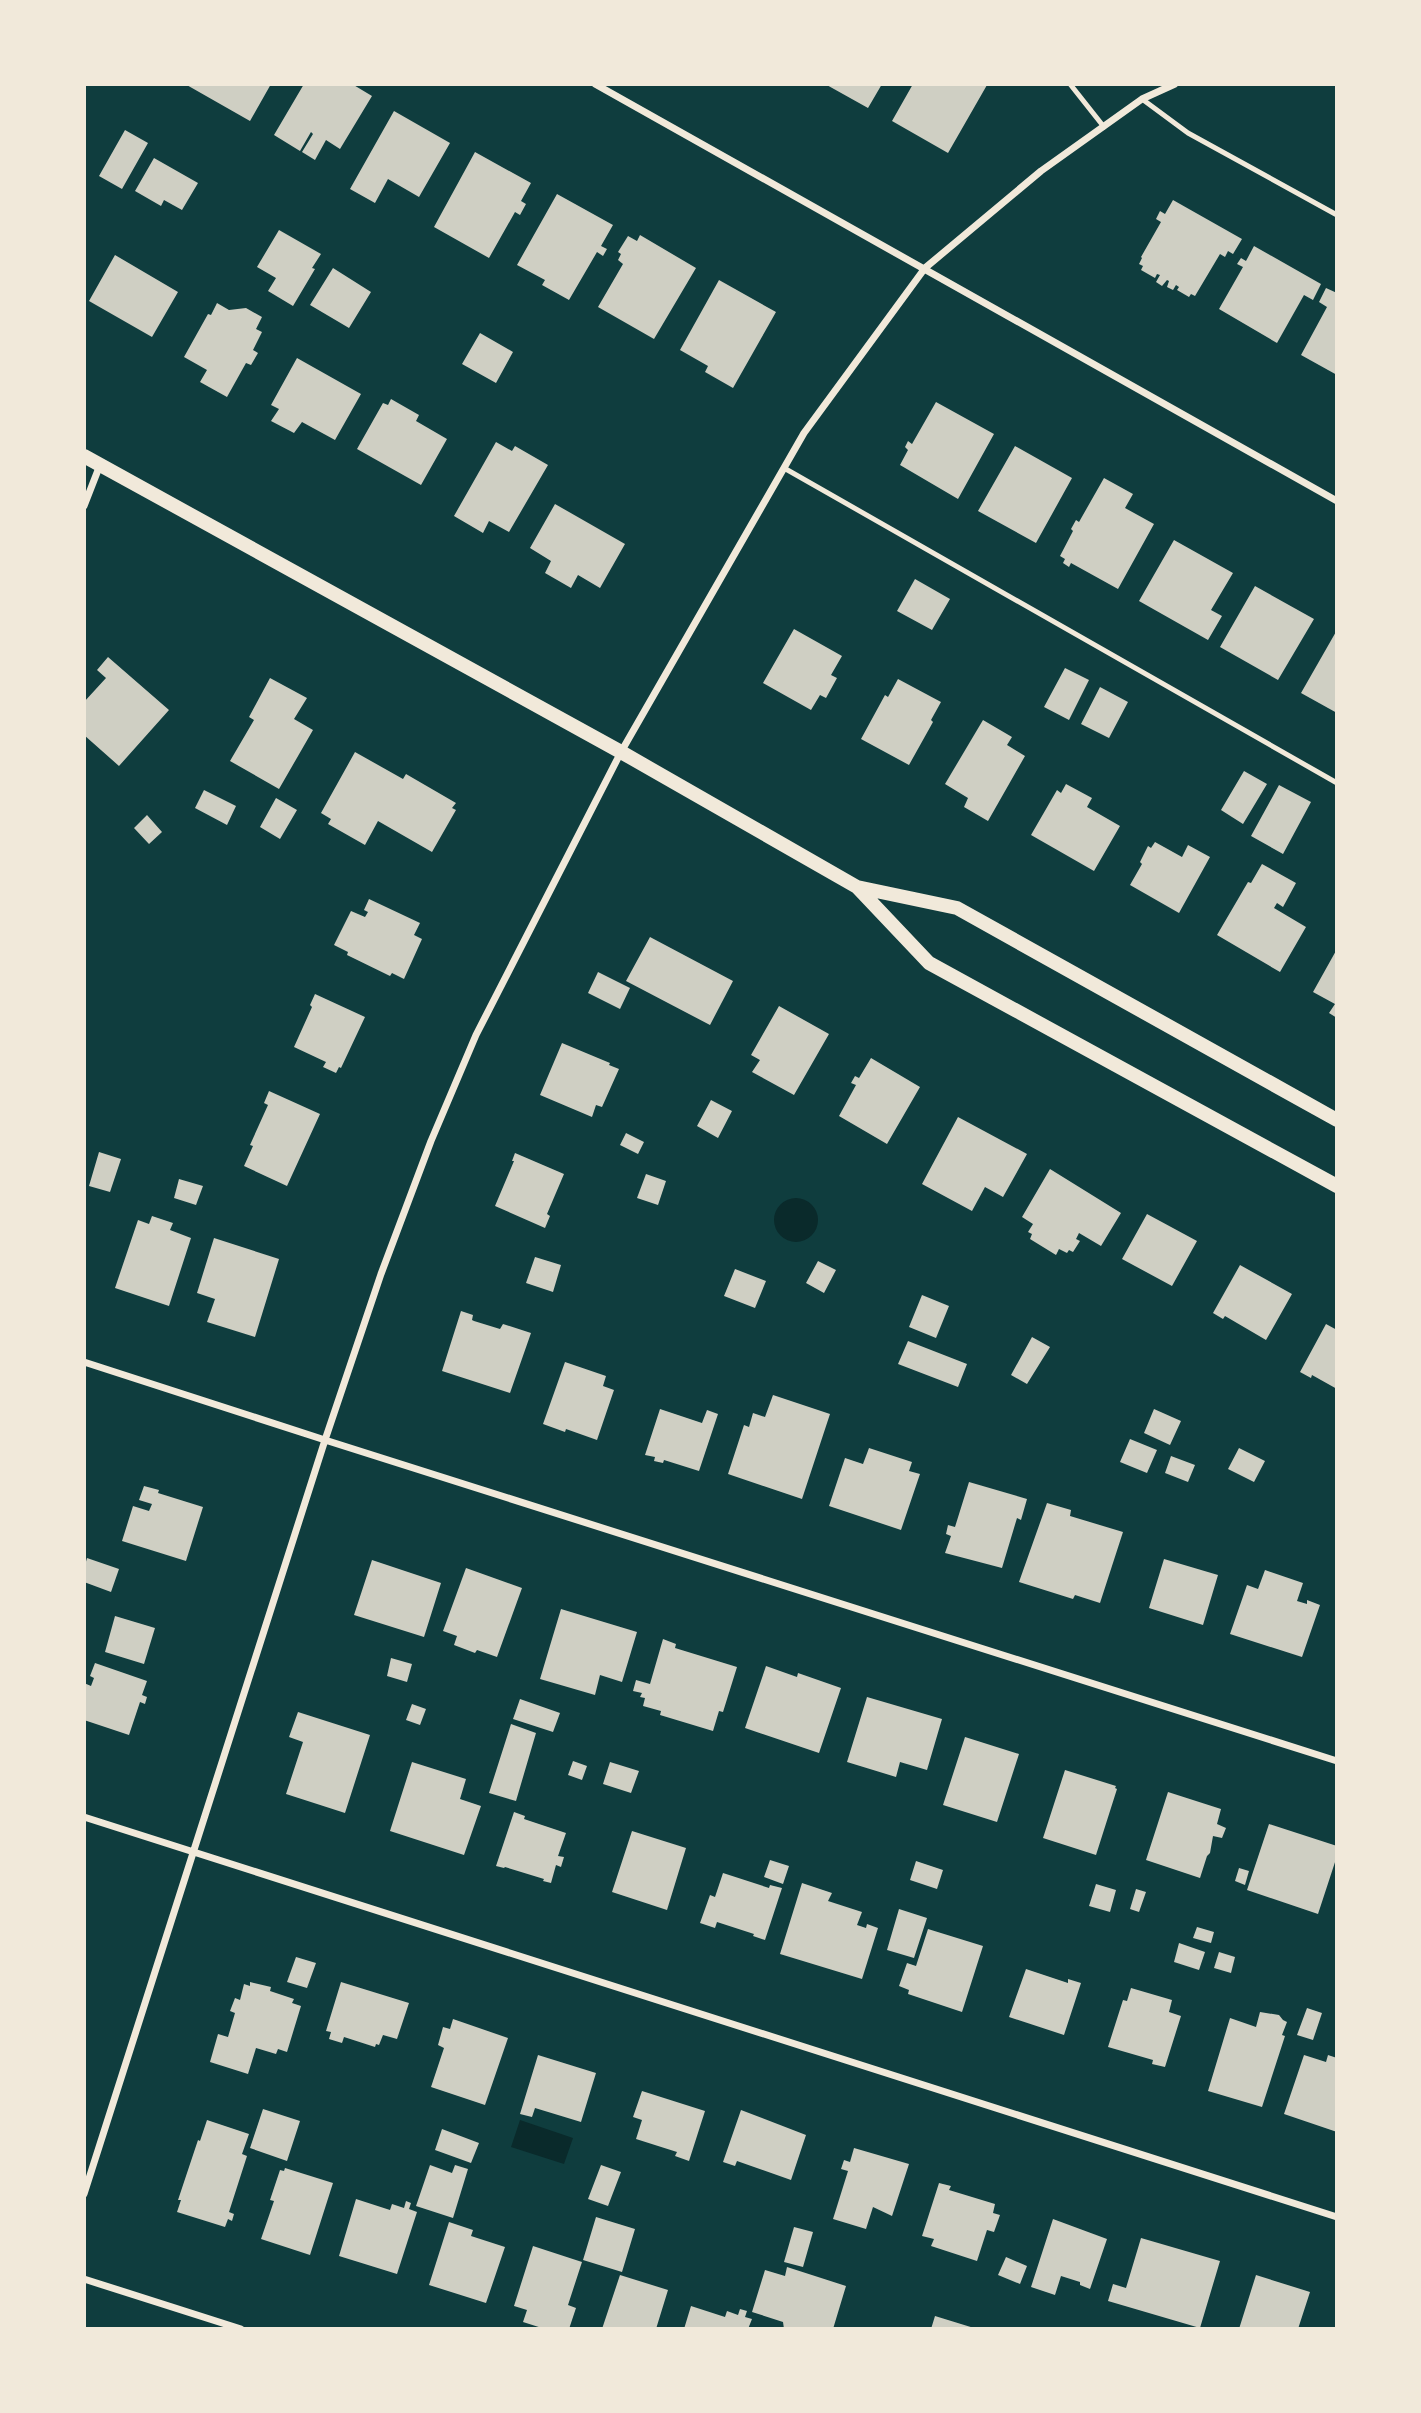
<svg xmlns="http://www.w3.org/2000/svg" width="1421" height="2413" viewBox="0 0 1421 2413" font-family="'Titillium Web',sans-serif">
<style>
.water{fill:#0a2a2b}
.building{fill:#cfcfc3}
.lines{fill:none;stroke-linecap:round;stroke-linejoin:round}
.service{stroke:#f1e9da;stroke-width:5}
.minor{stroke:#f1e9da;stroke-width:7}
.secondary{stroke:#f1e9da;stroke-width:14}
</style>
<rect width="100%" height="100%" fill="#0f3d3e"/>
<path class="water" d="M774 1220a22 22 0 1 1 44 0a22 22 0 1 1-44 0Z
M520,2120L573,2138L564,2164L511,2147Z"/>
<path class="building" d="M185,84H271L250,121Z
M304,84H352L372,96L340,149L326,140L315,160L302,152L313,134L311,132L300,151L274,135Z
M825,84H882L868,108Z
M913,84L987,85L948,153L892,121Z
M394,111L450,143L419,197L388,179L375,203L350,189Z
M125,130L148,143L122,189L99,176Z
M475,152L531,183L521,201L526,204L520,215L515,212L489,258L434,227Z
M154,158L198,183L182,210L164,200L161,206L135,191Z
M557,194L613,225L601,246L607,249L603,256L597,252L569,300L542,285L545,280L517,265Z
M1173,200L1242,239L1233,254L1228,251L1225,257L1220,254L1195,296L1191,294L1189,297L1177,290L1179,287L1176,285L1173,290L1167,287L1169,281L1167,280L1162,286L1156,282L1160,275L1157,274L1155,278L1141,270L1143,266L1139,264L1142,258L1141,257L1161,222L1156,219L1160,211L1165,214Z
M279,230L321,254L312,268L315,269L293,306L268,291L276,278L257,267Z
M640,235L696,268L654,339L598,307L623,264L618,260L621,254L618,252L628,236L637,241Z
M1254,246L1321,284L1313,300L1304,295L1277,343L1219,309L1243,267L1237,264L1241,258L1246,261Z
M115,255L178,292L152,337L89,301Z
M333,268L371,292L349,328L310,305Z
M719,280L776,312L733,388L705,372L708,366L680,350Z
M1326,288L1337,293V375L1301,355L1327,307L1319,302Z
M217,303L229,310L246,308L262,317L256,329L262,332L253,350L258,353L251,365L246,363L227,397L200,382L207,370L184,357L208,314L211,315Z
M480,333L513,352L496,383L462,364Z
M297,358L361,394L335,440L302,422L294,433L271,421L279,409L271,405Z
M391,399L419,415L416,421L447,439L421,485L357,449L383,403L388,405Z
M936,402L994,434L958,499L900,465L908,450L905,447L908,441L912,444Z
M496,442L512,451L515,446L548,465L509,532L489,521L483,533L454,516Z
M1015,446L1072,478L1036,543L978,511Z
M1104,478L1133,494L1125,508L1154,524L1118,589L1071,563L1069,567L1063,563L1065,559L1060,556L1073,531L1071,529L1076,520L1079,522Z
M555,504L625,544L600,588L578,575L571,588L545,573L551,561L530,548Z
M1174,540L1233,573L1211,610L1222,616L1208,640L1139,601Z
M915,579L950,599L932,630L897,611Z
M1255,586L1314,619L1278,680L1220,647Z
M794,629L842,656L831,675L837,678L826,698L820,695L811,710L763,683Z
M1337,630V713L1301,693Z
M108,657L169,710L119,766L84,735V702L106,678L97,670Z
M1065,668L1089,680L1069,720L1044,707Z
M270,678L307,698L294,719L313,730L279,789L230,761L254,720L249,717Z
M898,679L941,702L931,720L933,722L909,765L861,739L885,695L888,697Z
M1100,687L1128,702L1109,738L1081,724Z
M983,720L1012,737L1007,745L1025,756L988,821L964,807L968,798L945,784Z
M355,752L403,779L406,774L456,803L452,808L456,810L432,852L378,821L365,845L328,824L331,819L321,813Z
M1244,771L1267,784L1243,824L1221,810Z
M1066,784L1092,798L1087,807L1120,826L1094,871L1031,835L1057,790L1061,793Z
M1279,785L1311,802L1283,854L1251,836Z
M204,790L236,806L227,825L195,808Z
M276,798L297,810L280,839L260,827Z
M147,815L162,832L149,844L134,828Z
M1155,842L1182,857L1188,845L1210,857L1179,913L1130,885L1142,864L1140,862L1148,846L1151,848Z
M1262,864L1296,883L1283,907L1277,903L1274,908L1306,927L1280,972L1217,935L1248,882L1251,883Z
M369,899L420,923L414,935L422,939L404,979L392,973L390,976L347,955L348,952L334,945L351,911L365,917L368,912L364,910Z
M650,937L733,981L710,1025L626,981Z
M1337,949V1018L1329,1013L1335,1004L1313,992Z
M598,972L630,988L620,1009L588,993Z
M315,994L365,1017L341,1068L339,1067L336,1073L323,1067L326,1062L294,1047L312,1007L310,1005Z
M779,1006L829,1034L794,1095L752,1072L760,1060L751,1055Z
M562,1043L610,1063L609,1065L619,1069L602,1107L596,1105L592,1117L540,1095Z
M871,1058L920,1087L887,1144L839,1116L856,1085L851,1083L855,1076L859,1078Z
M269,1091L320,1114L287,1186L244,1166L253,1146L250,1145L268,1105L264,1103Z
M711,1100L732,1111L718,1138L697,1126Z
M958,1117L1027,1154L1003,1197L985,1187L972,1211L922,1184Z
M626,1133L644,1142L638,1154L620,1145Z
M99,1152L121,1159L110,1192L89,1186Z
M515,1153L564,1174L547,1214L550,1216L545,1228L495,1206L514,1161H512Z
M1050,1169L1121,1213L1101,1246L1079,1233L1076,1239L1080,1241L1073,1252L1069,1250L1067,1253L1059,1249L1056,1255L1030,1239L1032,1234L1028,1232L1033,1224L1022,1217Z
M646,1174L666,1181L658,1205L637,1198Z
M179,1179L203,1186L196,1205L174,1198Z
M1147,1214L1197,1241L1172,1286L1122,1259Z
M152,1216L173,1223L170,1230L191,1238L169,1306L115,1288L138,1220L149,1224Z
M214,1238L279,1259L255,1337L207,1322L215,1299L197,1293Z
M535,1257L561,1265L553,1292L526,1283Z
M818,1261L836,1270L824,1293L806,1283Z
M1240,1265L1292,1294L1266,1340L1225,1316L1223,1319L1213,1313Z
M735,1269L766,1281L755,1308L724,1296Z
M922,1295L949,1306L936,1338L909,1327Z
M461,1311L473,1315L472,1320L474,1321L500,1329L503,1324L531,1333L510,1393L442,1371Z
M1326,1324L1337,1330V1389L1312,1375L1311,1378L1300,1372Z
M1032,1337L1050,1347L1027,1384L1011,1375Z
M908,1341L967,1364L958,1387L898,1364Z
M565,1362L606,1376L603,1386L614,1390L597,1440L566,1429L565,1432L543,1424Z
M773,1395L830,1414L802,1499L728,1474L744,1425L749,1427L753,1413L765,1417Z
M660,1409L702,1423L707,1410L718,1414L699,1471L664,1460L663,1463L654,1461L655,1457L645,1455Z
M1154,1409L1181,1421L1170,1445L1144,1433Z
M1130,1439L1157,1450L1147,1473L1120,1462Z
M869,1448L912,1462L909,1471L920,1474L901,1530L829,1506L845,1458L863,1464Z
M1239,1448L1265,1461L1254,1482L1228,1469Z
M1171,1456L1195,1465L1188,1482L1165,1473Z
M969,1482L1027,1499L1021,1520L1017,1518L1002,1568L945,1553L951,1536L946,1534L948,1525L955,1527Z
M144,1486L159,1490L158,1493L203,1507L186,1561L122,1541L133,1506L149,1511L152,1504L139,1500Z
M1047,1503L1071,1510L1070,1516L1123,1532L1100,1603L1075,1595L1073,1599L1019,1582Z
M87,1558L119,1569L111,1592L84,1582V1569Z
M1164,1559L1218,1575L1203,1625L1149,1608Z
M372,1560L441,1583L424,1637L354,1615Z
M466,1568L522,1588L497,1657L477,1650L475,1653L454,1645L457,1636L443,1631Z
M1265,1570L1303,1583L1297,1601L1307,1604V1600L1320,1605L1302,1657L1230,1634L1247,1585L1258,1589Z
M561,1609L637,1632L622,1682L600,1675L595,1695L540,1679Z
M115,1616L155,1628L144,1664L105,1652Z
M663,1639L676,1644L675,1648L737,1667L723,1712L719,1711L713,1731L660,1715L661,1711L643,1706L645,1698L640,1697L642,1693L633,1691L636,1680L650,1684Z
M391,1658L412,1664L407,1682L387,1676Z
M95,1663L147,1681L142,1695L147,1697L145,1704L140,1702L129,1735L84,1720V1683L91,1686L94,1678L90,1676Z
M766,1666L797,1677L798,1673L841,1688L819,1753L745,1728Z
M867,1697L942,1719L927,1770L900,1762L896,1777L847,1762Z
M520,1699L560,1713L553,1732L513,1719Z
M412,1704L426,1709L420,1725L406,1720Z
M298,1712L370,1735L345,1813L286,1794L303,1742L289,1737Z
M511,1724L536,1733L516,1801L489,1793Z
M965,1737L1019,1754L997,1822L943,1805Z
M573,1761L587,1766L582,1780L568,1775Z
M412,1762L466,1779L460,1799L481,1806L464,1855L390,1831Z
M610,1762L639,1771L631,1793L603,1784Z
M1065,1770L1116,1786L1115,1788L1117,1789L1096,1855L1043,1838Z
M1168,1792L1221,1809L1217,1824L1226,1828L1222,1838L1213,1836L1210,1853L1207,1856L1200,1878L1146,1860Z
M514,1812L525,1816L524,1819L566,1833L558,1856L564,1857L561,1867L556,1865L551,1883L543,1881L544,1879L505,1867L504,1868L496,1866Z
M1269,1824L1337,1846V1856L1318,1914L1247,1890Z
M632,1831L686,1848L667,1910L612,1892Z
M770,1860L789,1866L783,1884L764,1877Z
M916,1861L943,1870L937,1889L910,1880Z
M1239,1868L1249,1871L1245,1885L1235,1881Z
M723,1873L769,1888L770,1885L782,1888L765,1940L753,1936L754,1934L717,1922L715,1928L700,1923L710,1895L715,1897Z
M802,1883L832,1893L828,1901L862,1912L857,1925L866,1928L867,1924L878,1928L862,1979L780,1954Z
M1096,1884L1116,1890L1110,1912L1089,1906Z
M1136,1889L1146,1892L1139,1912L1130,1909Z
M899,1909L927,1918L914,1958L887,1950Z
M1197,1927L1214,1932L1211,1943L1193,1938Z
M928,1929L983,1946L962,2012L908,1994L909,1990L899,1986L907,1963L916,1966Z
M1179,1943L1205,1952L1199,1970L1174,1962Z
M1219,1952L1235,1957L1231,1973L1214,1968Z
M296,1957L316,1963L307,1988L287,1982Z
M1026,1969L1068,1983V1979L1081,1983L1064,2035L1009,2017Z
M250,1982L271,1987L270,1991L294,1999L292,2003L301,2006L287,2052L278,2049L276,2054L256,2048L248,2074L210,2062L218,2034L228,2037L235,2013L230,2011L235,1998L240,2000L244,1984L250,1986Z
M341,1982L409,2003L397,2039L383,2035L379,2045L376,2044L375,2047L344,2037L342,2043L329,2039L331,2032L326,2031Z
M1131,1988L1172,2000L1169,2012L1181,2016L1165,2067L1152,2064L1153,2060L1108,2047L1123,2000L1127,2001Z
M1307,2008L1322,2013L1313,2040L1297,2035Z
M1260,2012L1279,2015L1283,2020L1287,2022L1282,2035L1285,2036L1262,2107L1208,2091L1230,2018L1256,2027Z
M453,2019L508,2038L485,2105L431,2087L444,2048L438,2045L443,2027L450,2029Z
M538,2055L596,2073L581,2122L535,2108L532,2117L520,2114Z
M1304,2055L1326,2062L1328,2055L1337,2058V2132L1284,2114Z
M642,2091L705,2111L689,2161L675,2156L677,2152L636,2139L642,2120L633,2117Z
M263,2109L300,2121L287,2161L250,2148Z
M741,2110L806,2135L791,2180L737,2161L735,2166L723,2162Z
M207,2120L249,2134L242,2154L247,2156L229,2212L234,2214L232,2221L228,2219L225,2227L177,2212L181,2200H178L198,2140L200,2141Z
M442,2129L479,2143L471,2163L435,2150Z
M854,2148L909,2164L892,2216L873,2207L866,2229L833,2219L848,2171L841,2169L844,2160L850,2162Z
M430,2165L452,2173L455,2165L468,2169L453,2218L416,2206Z
M601,2165L621,2172L608,2206L588,2199Z
M285,2168L333,2183L310,2255L261,2239L274,2201L270,2200L280,2170L284,2171Z
M939,2183L951,2186L949,2190L995,2204L993,2213L1000,2215L994,2232L987,2230L977,2261L931,2246L934,2239L922,2236Z
M356,2199L390,2210L392,2204L404,2208L406,2201L411,2203L409,2209L417,2212L397,2274L339,2256Z
M596,2217L635,2229L622,2272L583,2260Z
M1053,2219L1107,2239L1090,2289L1080,2285V2282L1061,2276L1055,2295L1031,2287Z
M449,2222L473,2230L471,2236L505,2247L486,2303L429,2285Z
M794,2227L813,2232L803,2267L784,2262Z
M1141,2238L1220,2261L1200,2328L1108,2301L1113,2284L1126,2288Z
M533,2246L582,2262L568,2305L576,2308L569,2329H545L523,2322L527,2310L514,2306Z
M1006,2257L1027,2266L1020,2284L998,2275Z
M787,2267L846,2286L833,2329H784L783,2322L752,2312L765,2270L785,2276Z
M620,2275L668,2290L656,2329H602Z
M1256,2275L1310,2292L1298,2329H1239Z
M691,2306L725,2317L727,2311L738,2315L740,2309L747,2311L745,2317L752,2319L748,2329H684Z
M935,2316L974,2328V2329H931Z"/>
<g class="lines">
<path class="service" d="M1070,84L1104,127
M1142,99L1188,133L1337,215
M784,468L1337,783"/>
<path class="minor" d="M595,84L1337,501
M84,506L100,465
M84,1362L325,1440L1337,1761
M84,1817L1337,2217
M84,2194L325,1440L381,1274L431,1141L476,1035L621,752L804,433L925,268L1041,171L1142,99L1175,84
M84,2279L241,2329"/>
<path class="secondary" d="M84,456L621,752L857,887L929,963L1337,1186
M857,887L957,908L1337,1120"/>
</g>
<rect width="1421" height="2413" fill="none" stroke="#f1e9da" stroke-width="172"/>
</svg>
